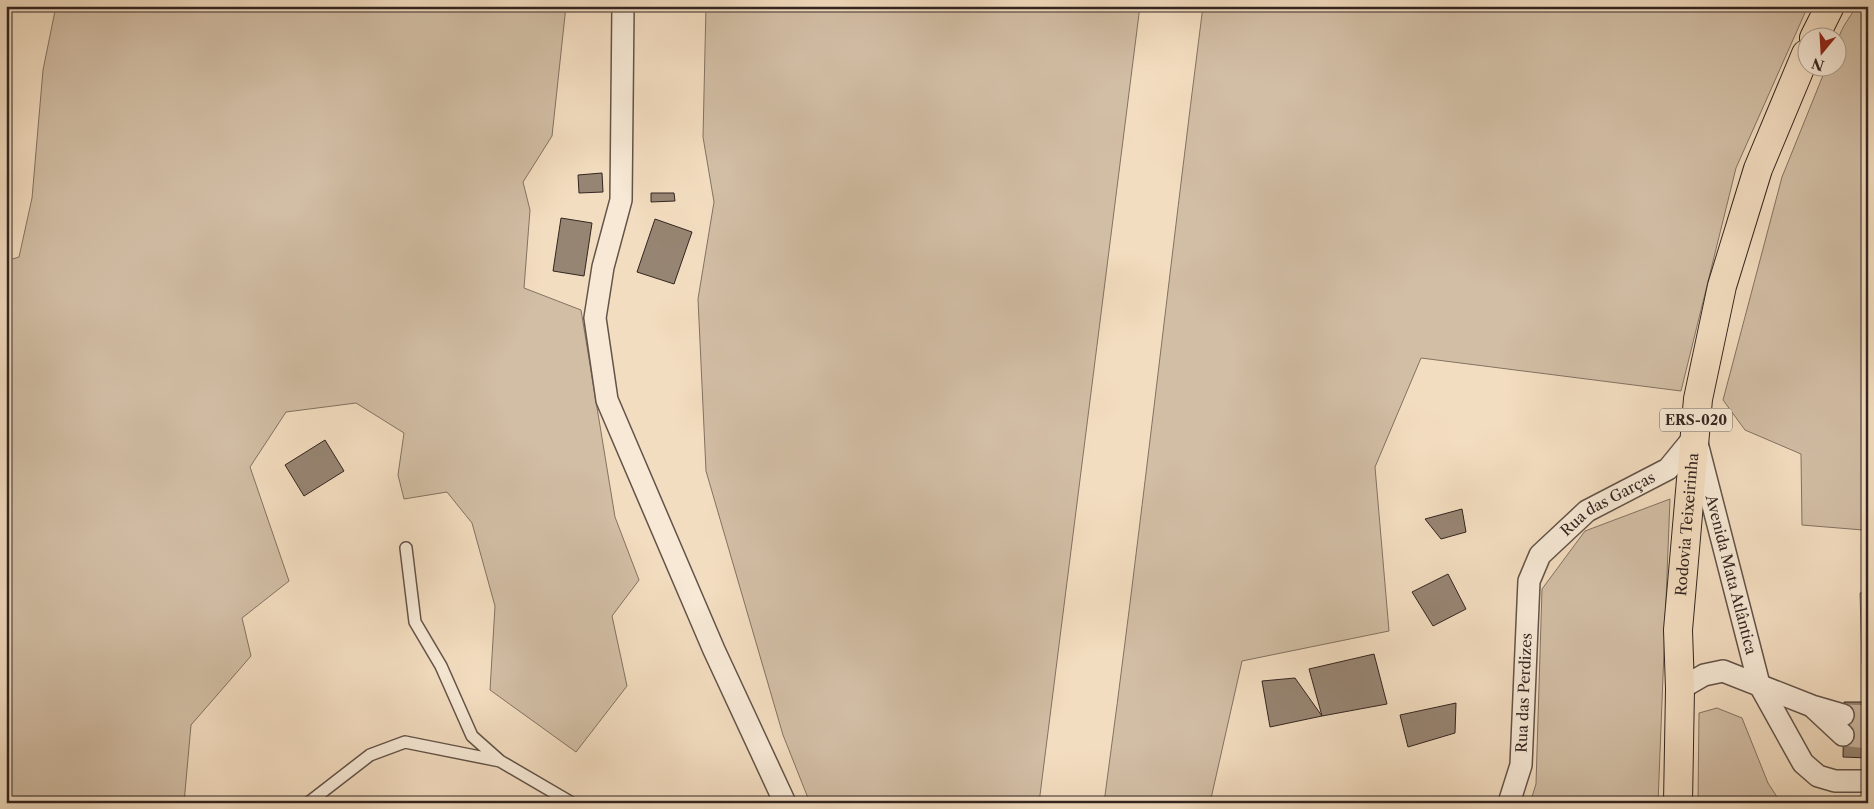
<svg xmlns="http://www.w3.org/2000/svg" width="1874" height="809" viewBox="0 0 1874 809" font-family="'Libre Caslon Text',serif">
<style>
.green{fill:#d2bea5;stroke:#827262}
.water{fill:#b29e8a;stroke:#7f6e60}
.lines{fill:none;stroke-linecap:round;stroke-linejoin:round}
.shore{stroke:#726255;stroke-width:1}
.building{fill:#978573;stroke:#332520}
.minor-tunnel{stroke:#cdb8a0;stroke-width:21;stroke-dasharray:21 11;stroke-linecap:butt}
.service-casing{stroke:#635348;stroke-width:14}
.minor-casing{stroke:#635348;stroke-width:24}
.primary-casing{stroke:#332520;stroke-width:30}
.service{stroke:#f7e9d6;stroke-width:11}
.minor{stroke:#f7e9d6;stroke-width:21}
.primary{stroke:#f3ddc0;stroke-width:28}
.labels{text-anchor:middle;stroke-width:5;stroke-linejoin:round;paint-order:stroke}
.shield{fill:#f7e9d6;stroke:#6e6057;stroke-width:1}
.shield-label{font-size:14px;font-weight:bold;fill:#332520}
.street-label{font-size:15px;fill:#332520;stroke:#f7e9d6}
</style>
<rect width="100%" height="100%" fill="#f3ddc0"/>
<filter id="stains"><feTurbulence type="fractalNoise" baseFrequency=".004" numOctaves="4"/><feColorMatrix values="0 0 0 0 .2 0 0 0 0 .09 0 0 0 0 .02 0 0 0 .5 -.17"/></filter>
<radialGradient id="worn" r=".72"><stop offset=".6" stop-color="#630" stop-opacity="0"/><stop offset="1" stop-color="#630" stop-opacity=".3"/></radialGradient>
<path class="green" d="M56,6H271L277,9L280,6H566L552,136L523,182L530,210L524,288L581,310L615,517L639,580L612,616L627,686L576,752L490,690L495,606L472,523L447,492L404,499L398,475L404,433L356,403L286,412L250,467L289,581L242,618L251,656L191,725L184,803H6V261L19,257L32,198L43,70Z
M706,6H1140L1039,803H810L783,735L706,471L698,299L714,202L703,137Z
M1203,6H1808L1736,168L1681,391L1421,358L1375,467L1389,631L1242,661L1210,803H1104C1140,538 1169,272 1203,6Z
M1857,6H1868V517L1863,530L1802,525L1801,454L1745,430L1723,400L1782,177L1826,68H1836C1836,35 1839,33 1857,6Z
M1670,499L1658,803H1530L1536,784L1542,589L1585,531Z
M1717,708L1742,718L1768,783L1781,803H1698L1699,713Z"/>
<path class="water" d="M1868,589V665L1862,664L1860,593Z"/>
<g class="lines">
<path class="shore" d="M1868,594L1865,597L1868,660"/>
</g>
<path class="building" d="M602,173L603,192L579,193L578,175Z
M651,193H674L675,201L651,202Z
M561,218L592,223L584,276L553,271Z
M655,219L692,232L674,284L637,272Z
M325,440L344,471L304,496L285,465Z
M1462,509L1466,532L1441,539L1425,519Z
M1448,574L1466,609L1433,626L1412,592Z
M1374,654L1387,704L1322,716L1309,669Z
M1295,678L1322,716L1270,727L1262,681Z
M1844,702H1868V758L1843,757Z
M1456,703L1455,733L1408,747L1400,715Z"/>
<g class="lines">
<path class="minor-tunnel" d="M1843,715L1868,716
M1843,735L1868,738"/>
<defs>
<path id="service" d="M406,548L415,622L441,666L472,736L499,760
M308,803L370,755L405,742L500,761L572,803"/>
<g id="minor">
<path d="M623,6L621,200L603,267L595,318L607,400L714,650L785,803"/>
<path id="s1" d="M1697,443L1759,684L1803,763L1818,776L1835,781H1868"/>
<path d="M1680,689L1704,675L1723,671L1812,706L1843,715"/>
<path d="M1814,708L1843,735"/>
<path id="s2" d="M1509,803L1521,765L1529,581L1540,555L1587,511L1668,469L1695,436"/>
</g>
<g id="primary">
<path d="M1814,38L1830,6"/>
<path id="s3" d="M1678,803L1680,689L1678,630L1698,399L1722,286L1758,169L1806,54"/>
</g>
</defs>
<use href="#service" class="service-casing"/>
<use href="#minor" class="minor-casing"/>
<use href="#primary" class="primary-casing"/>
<use href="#service" class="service"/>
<use href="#minor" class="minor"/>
<use href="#primary" class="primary"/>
</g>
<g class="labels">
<rect class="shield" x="1660" y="408.5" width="72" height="23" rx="4"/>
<g class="shield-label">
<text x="1696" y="425">ERS-020</text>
</g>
<g class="street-label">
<text dy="5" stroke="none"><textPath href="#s2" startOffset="338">Rua das Garças</textPath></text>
<text dy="5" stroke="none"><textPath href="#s3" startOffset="279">Rodovia Teixeirinha</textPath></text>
<text dy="5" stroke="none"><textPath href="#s1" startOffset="136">Avenida Mata Atlântica</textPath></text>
<text dy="5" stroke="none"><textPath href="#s2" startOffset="112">Rua das Perdizes</textPath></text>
</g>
</g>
<rect width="1874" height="809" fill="none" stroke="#f3ddc0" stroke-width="25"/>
<rect x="8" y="8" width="1859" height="794" fill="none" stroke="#332520" stroke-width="2.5"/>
<rect x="12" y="12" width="1849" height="784" fill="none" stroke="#332520"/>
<g transform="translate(1822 52) rotate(198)"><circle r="24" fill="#f7e9d6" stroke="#a99b8d"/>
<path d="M0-4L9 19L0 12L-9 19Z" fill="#8f2418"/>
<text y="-8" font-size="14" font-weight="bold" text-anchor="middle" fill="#332520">N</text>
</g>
<rect width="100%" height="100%" filter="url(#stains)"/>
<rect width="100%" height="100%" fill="url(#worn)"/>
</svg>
